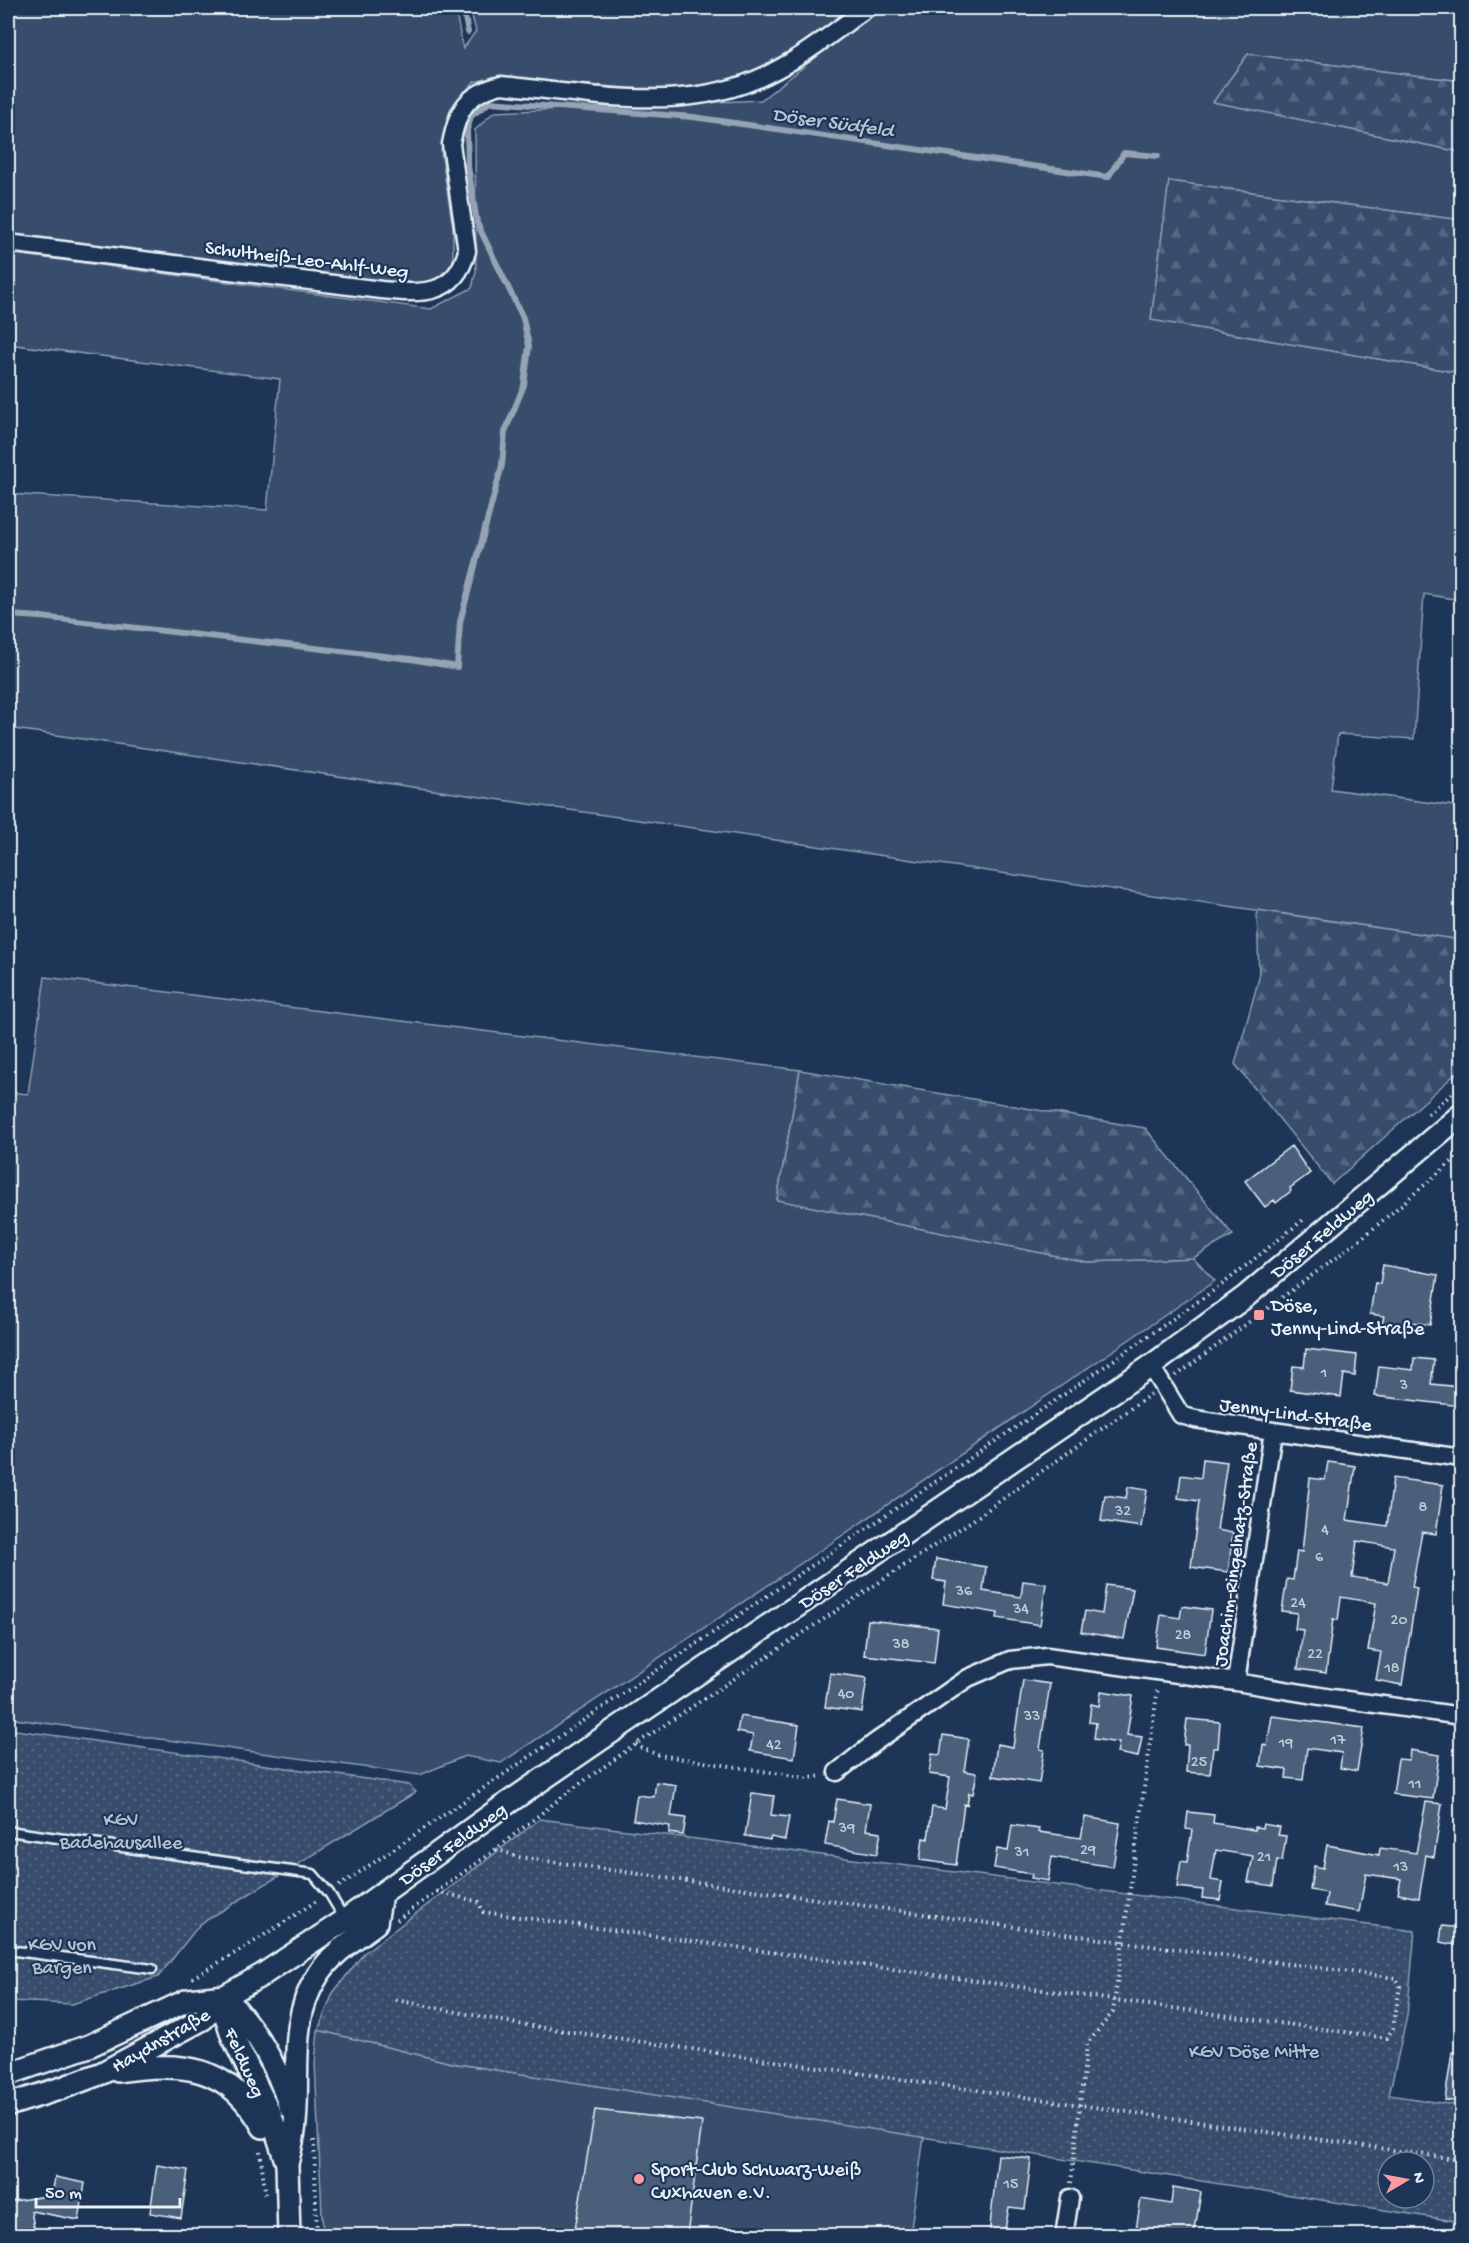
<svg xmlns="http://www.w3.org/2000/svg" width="1469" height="2243" viewBox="0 0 1469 2243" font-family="'Gochi Hand',sans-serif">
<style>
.grass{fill:#374d6c;stroke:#909fb2;stroke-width:1.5}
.forest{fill:url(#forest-firs);stroke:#909fb2;stroke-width:1.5}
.park{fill:url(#park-dots);stroke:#909fb2;stroke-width:1.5;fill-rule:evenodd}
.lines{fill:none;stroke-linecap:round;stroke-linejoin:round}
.stream{stroke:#95a4b5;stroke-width:6}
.building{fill:#495e7a;stroke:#e8f1f8;stroke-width:1.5;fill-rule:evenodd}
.service-casing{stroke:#e8f1f8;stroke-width:13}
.minor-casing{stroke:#e8f1f8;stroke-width:21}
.tertiary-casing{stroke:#e8f1f8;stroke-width:26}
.path{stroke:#e8f1f8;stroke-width:4;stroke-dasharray:1.5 4.5;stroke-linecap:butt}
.service{stroke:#1d3557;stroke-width:8}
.minor{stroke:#1d3557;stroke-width:16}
.tertiary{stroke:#1d3557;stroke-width:21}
.poi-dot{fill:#ff9aa2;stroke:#1d3557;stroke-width:2}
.labels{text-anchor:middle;stroke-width:4.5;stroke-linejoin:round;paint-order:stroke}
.number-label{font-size:16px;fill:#c0ccd8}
.street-label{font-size:20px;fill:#e8f1f8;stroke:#1d3557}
.poi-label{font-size:20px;fill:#e8f1f8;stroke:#1d3557;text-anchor:start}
.park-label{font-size:20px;fill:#b3c0ce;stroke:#1d3557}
.water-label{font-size:21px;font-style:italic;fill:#b7c4d1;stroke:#1d3557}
</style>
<defs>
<pattern id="forest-firs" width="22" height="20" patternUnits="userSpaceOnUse" patternTransform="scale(1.5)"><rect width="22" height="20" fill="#374d6c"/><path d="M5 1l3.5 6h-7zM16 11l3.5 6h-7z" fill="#546782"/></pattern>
<pattern id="park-dots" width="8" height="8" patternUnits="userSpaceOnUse" patternTransform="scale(1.5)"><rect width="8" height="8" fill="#374d6c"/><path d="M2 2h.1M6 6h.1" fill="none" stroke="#546782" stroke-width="1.8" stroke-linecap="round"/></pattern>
</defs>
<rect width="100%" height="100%" fill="#1d3557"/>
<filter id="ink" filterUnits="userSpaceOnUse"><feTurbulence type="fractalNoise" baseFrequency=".0167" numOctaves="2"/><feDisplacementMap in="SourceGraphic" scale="12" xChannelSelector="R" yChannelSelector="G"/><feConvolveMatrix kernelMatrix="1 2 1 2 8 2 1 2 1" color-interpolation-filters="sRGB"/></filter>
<g filter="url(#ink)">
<path class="grass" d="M8,8H455L463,49L476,31L470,8H854C808,42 770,68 714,85C682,94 646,89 613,87C575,84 537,81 499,76L474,82L450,109L441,151L453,228V265L429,284L402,286L8,236Z
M879,8H1461V81L1248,54L1214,102L1461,152V220L1169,181L1151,320L1461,373V600L1424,594L1414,739L1338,734L1331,789L1461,807V940L8,728V494L267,510L280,379L8,344V253L431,309L472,288L476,271L475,130L494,112L761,100Z
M45,977L800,1070L777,1200L1087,1262L1193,1258L1215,1281L824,1548L501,1763L465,1756L420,1775L8,1718V1092L28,1094Z
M318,2030L452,2063L924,2137L910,2235H323L315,2063Z"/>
<path class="forest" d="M1248,54L1461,81V152L1213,102Z
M1169,181L1461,220V373L1151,320Z
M1257,910L1461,940V1069L1332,1184L1235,1064L1259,978Z
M800,1070L1145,1128L1233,1235L1193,1258L1087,1262L777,1200Z"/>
<path class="park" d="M8,1729L409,1785L416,1792L200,1924L158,1977L72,2004L8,2001Z
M540,1819L1415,1931L1407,2016L1389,2095L1461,2106V2222L452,2063L318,2030L333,1993L364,1953ZM1388,2162H1424V2198H1388Z"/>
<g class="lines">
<path class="stream" d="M463,8L468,32
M8,615L41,617L411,659L457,667L460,622L502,465L505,432L524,385L529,346L523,318L477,223L468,166L467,130L471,116L490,102L693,117L1108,177L1124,153L1158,156"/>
</g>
<path class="building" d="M1291,1146L1310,1173L1290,1188L1291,1191L1276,1203L1274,1200L1265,1207L1245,1181Z
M1383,1265L1438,1275L1430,1325L1411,1322L1410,1329L1382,1324L1384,1316L1370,1314L1375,1283L1380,1284Z
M1306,1349L1357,1355L1355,1376L1344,1374L1341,1397L1290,1390L1293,1366L1304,1367Z
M1414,1358L1434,1360L1431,1384L1461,1387V1406L1375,1396L1379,1366L1413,1370Z
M1203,1459L1227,1462L1217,1530L1233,1533L1228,1572L1191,1567L1199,1501L1178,1498L1181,1475L1201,1478Z
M1328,1462L1355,1466L1347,1520L1387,1526L1393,1478L1443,1485L1436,1534L1422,1532L1412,1587L1417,1588L1402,1685L1376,1680L1381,1652L1368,1650L1376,1603L1341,1597L1338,1620L1333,1619L1326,1673L1298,1669L1303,1630L1295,1629L1297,1613L1282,1611L1287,1579L1293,1580L1297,1551L1302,1552L1310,1478L1325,1480ZM1357,1541L1394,1547L1388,1583L1352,1577Z
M1128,1487L1147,1490L1141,1527L1101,1521L1105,1495L1126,1498Z
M936,1559L986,1567L983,1591L1021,1597L1023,1581L1046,1584L1040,1625L997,1618L998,1613L943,1604L946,1582L933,1580Z
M1106,1585L1133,1589L1124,1639L1081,1632L1085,1611L1102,1614Z
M1182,1606L1211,1610L1205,1654L1156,1647L1161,1615L1180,1618Z
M868,1620L938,1628L934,1663L864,1655Z
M830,1673L867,1678L862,1712L825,1707Z
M1023,1680L1050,1684L1040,1749L1044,1750L1039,1783L993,1776L997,1744L1013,1747Z
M1101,1691L1133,1696L1127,1735L1142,1737L1138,1757L1117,1753L1119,1743L1094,1739L1096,1723L1089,1722L1091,1704L1099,1706Z
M740,1716L799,1725L794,1758L750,1751L753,1735L737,1732Z
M1272,1716L1364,1728L1357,1771L1340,1768L1342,1753L1307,1748L1303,1780L1286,1778L1287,1770L1260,1766L1263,1745L1267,1746Z
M1187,1719L1220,1722L1218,1748H1213L1210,1774L1186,1772L1188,1745H1184Z
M943,1735L969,1739L964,1771L977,1773L973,1794L969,1793L967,1805L964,1804L956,1865L920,1860L923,1838L928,1839L932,1807L945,1809L950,1777L929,1774L932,1754L940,1755Z
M1410,1750L1439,1755L1433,1799L1393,1794L1398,1759L1409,1760Z
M656,1782L676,1785L671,1816L686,1818L683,1835L669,1833L670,1826L633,1820L637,1795L654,1797Z
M752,1793L774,1796L771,1815L789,1817L785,1840L771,1837L770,1840L745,1836Z
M837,1799L870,1804L866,1830L881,1832L877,1854L825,1845L829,1821L833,1822Z
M1426,1802L1442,1804L1434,1857L1426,1855L1419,1898L1398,1894L1401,1879L1366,1874L1359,1912L1325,1906L1327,1893L1310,1890L1314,1866L1323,1868L1327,1845L1379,1855L1380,1848L1416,1853Z
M1188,1812L1214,1815L1213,1823L1255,1830V1827L1262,1828L1263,1824L1280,1827L1278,1835L1286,1836L1282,1861L1277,1860L1273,1886L1248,1882L1253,1856L1216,1850L1211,1880L1223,1882L1220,1900L1202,1898L1203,1890L1177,1887L1181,1861L1187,1862L1192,1830L1186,1829Z
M1085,1817L1120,1823L1113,1867L1052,1857L1048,1881L1031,1878L1032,1874L994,1868L997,1849L1008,1851L1012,1825L1039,1829V1832L1081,1838Z
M1442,1926L1461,1928V1946L1440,1942Z
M1452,2052L1461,2053V2102L1445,2100Z
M595,2110L702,2122L687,2235H574Z
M998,2155L1031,2159L1025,2209L1009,2207L1004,2235H989Z
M157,2165L188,2170L181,2218L150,2213Z
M55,2177L85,2183L79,2220L31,2211L34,2227L8,2231V2202L52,2195Z
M1173,2187L1201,2192L1194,2235H1173L1136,2229L1141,2199L1171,2204Z"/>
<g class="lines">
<defs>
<path id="service" d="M8,1831L313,1874L329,1893L344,1918
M8,1950L152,1969"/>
<path id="minor" d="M8,243L381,290C421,294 455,297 467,251L451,144C458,109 466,94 501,85C583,93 676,113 755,80C796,63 832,33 867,8
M1151,1366L1181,1415L1195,1419L1273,1431L1462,1458
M1236,1682L1273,1431
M837,1772L874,1743L968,1678L1010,1660L1047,1656L1236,1682L1332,1698L1462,1716
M1064,2236L1070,2198"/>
<path id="tertiary" d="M225,1996L226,2016L232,2035L271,2116L287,2164L289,2236
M225,1996C257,2033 275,2060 290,2107
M118,2071C182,2061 229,2065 263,2127
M8,2074L89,2046L188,2000L225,1996
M8,2105L62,2088L102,2073L203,2019L225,1996L262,1975L345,1920L499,1809L610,1733L1151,1366L1245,1297L1462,1114
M287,2164C290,2151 294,2137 295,2123C300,2072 288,2020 318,1975C332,1953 356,1938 376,1923L381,1894"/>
</defs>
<use href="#service" class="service-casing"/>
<use href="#minor" class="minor-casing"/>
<use href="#tertiary" class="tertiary-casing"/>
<path class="path" d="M1428,1114L1462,1085
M1176,1376L1361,1239L1462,1153
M636,1744L643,1749L659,1755L807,1778L822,1776
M339,1886L1065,1394L1223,1284L1303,1220
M437,1891L479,1902L483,1912L1387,2038L1393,2028L1400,1986L1396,1978L1122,1942L518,1857L496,1849
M397,1920L496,1849L567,1793L636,1744L973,1520L1151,1394
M192,1978L249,1945L318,1900
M396,2000L518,2024L1462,2160
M314,2140L317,2236
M260,2151L266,2197
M1071,2183L1087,2044L1113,2012L1158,1687"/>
<use href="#service" class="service"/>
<use href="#minor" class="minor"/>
<use href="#tertiary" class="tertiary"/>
</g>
</g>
<g class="poi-dot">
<rect x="1253" y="1309" width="12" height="12" rx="3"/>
<circle cx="639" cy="2179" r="6"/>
</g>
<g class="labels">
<g class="number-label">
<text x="1324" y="1377">1</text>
<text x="1404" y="1389">3</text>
<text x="1423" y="1511">8</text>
<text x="1123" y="1515">32</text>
<text x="1325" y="1534">4</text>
<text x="1319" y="1561">6</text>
<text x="964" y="1595">36</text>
<text x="1298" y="1607">24</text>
<text x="1021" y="1613">34</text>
<text x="1399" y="1624">20</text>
<text x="1183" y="1639">28</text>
<text x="901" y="1648">38</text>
<text x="1315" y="1658">22</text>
<text x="1392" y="1672">18</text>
<text x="846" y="1698">40</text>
<text x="1032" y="1720">33</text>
<text x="1338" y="1744">17</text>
<text x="1286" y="1747">19</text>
<text x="774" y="1749">42</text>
<text x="1199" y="1766">25</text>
<text x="1415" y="1788">11</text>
<text x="847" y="1832">39</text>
<text x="1088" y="1854">29</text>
<text x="1022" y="1856">31</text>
<text x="1264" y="1861">21</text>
<text x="1401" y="1871">13</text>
<text x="1011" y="2188">15</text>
</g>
<g class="street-label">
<text transform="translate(307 258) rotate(7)" y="7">Schultheiß-Leo-Ahlf-Weg</text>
<text transform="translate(1321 1233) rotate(-40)" y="7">Döser Feldweg</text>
<text transform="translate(1296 1413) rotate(8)" y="7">Jenny-Lind-Straße</text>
<text transform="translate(1234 1554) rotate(-82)" y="7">Joachim-Ringelnatz-Straße</text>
<text transform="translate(853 1568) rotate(-34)" y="7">Döser Feldweg</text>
<text transform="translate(452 1843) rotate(-36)" y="7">Döser Feldweg</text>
<text transform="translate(160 2039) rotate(-30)" y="7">Haydnstraße</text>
<text transform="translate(246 2062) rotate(66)" y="7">Feldweg</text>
</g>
<g class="poi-label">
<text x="1271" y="1311">Döse,<tspan x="1271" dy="23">Jenny-Lind-Straße</tspan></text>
<text x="651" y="2175">Sport-Club Schwarz-Weiß<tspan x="651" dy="23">Cuxhaven e.V.</tspan></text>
</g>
<g class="park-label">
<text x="121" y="1825">KGV<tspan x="121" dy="23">Badehausallee</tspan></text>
<text x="62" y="1950">KGV von<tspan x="62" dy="23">Bargen</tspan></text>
<text x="1254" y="2057">KGV Döse Mitte</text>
</g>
<g class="water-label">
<text transform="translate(833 121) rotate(8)" y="7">Döser Südfeld</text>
</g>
</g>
<rect width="1469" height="2243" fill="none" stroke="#1d3557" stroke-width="30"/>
<rect x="15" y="15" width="1439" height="2213" fill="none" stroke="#e8f1f8" stroke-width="2" filter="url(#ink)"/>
<g transform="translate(1406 2180) rotate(80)"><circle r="28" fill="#1d3557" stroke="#6e8097" stroke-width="1.5"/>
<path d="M0-4.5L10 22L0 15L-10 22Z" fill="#ff9aa2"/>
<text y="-9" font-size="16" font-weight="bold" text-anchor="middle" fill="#e8f1f8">N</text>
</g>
<path d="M36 2198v9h144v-9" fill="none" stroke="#e8f1f8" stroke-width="3"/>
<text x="45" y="2198" font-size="18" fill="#e8f1f8" stroke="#1d3557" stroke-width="4.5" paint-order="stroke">50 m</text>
</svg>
